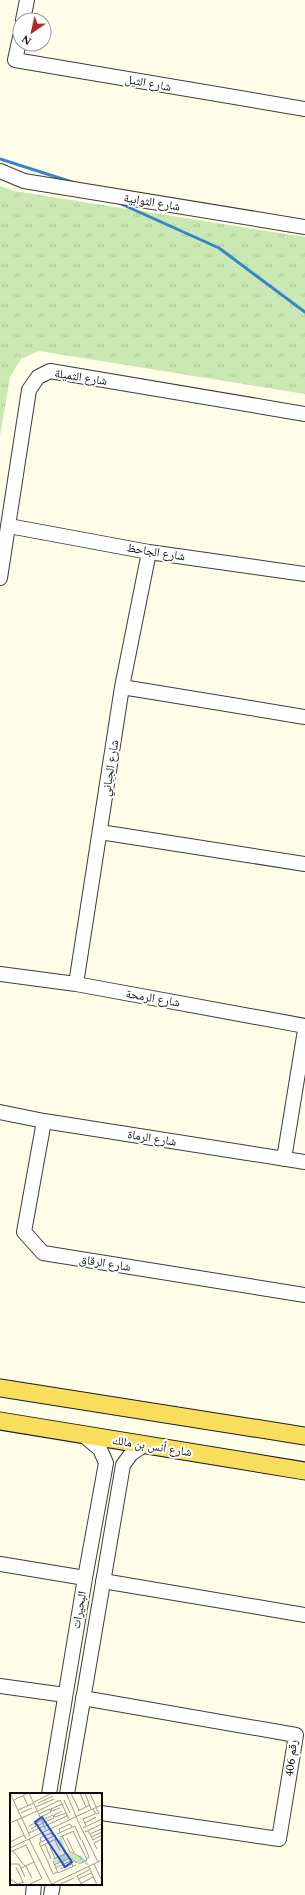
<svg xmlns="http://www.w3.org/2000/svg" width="305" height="1895" viewBox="0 0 305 1895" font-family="Spectral,'Noto Naskh Arabic',serif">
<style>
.grass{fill:url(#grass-tufts)}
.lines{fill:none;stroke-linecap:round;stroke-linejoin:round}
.stream{stroke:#3485cc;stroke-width:3}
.minor-casing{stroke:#3d3d3d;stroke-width:16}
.major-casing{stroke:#1b1b1b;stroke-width:19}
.minor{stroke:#fff;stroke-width:14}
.major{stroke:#f9dd5d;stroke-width:17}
.labels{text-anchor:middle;stroke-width:4;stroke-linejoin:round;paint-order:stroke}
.street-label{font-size:12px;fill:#0a0a0a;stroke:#fff}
.inset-river{fill:none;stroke:#acd5f6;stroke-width:2}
.inset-road{fill:none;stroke:#9d9b8f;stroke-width:1}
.view{fill:#1d4ed8;fill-opacity:0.15;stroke:#1d4ed8;stroke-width:2}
.inset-edge{fill:none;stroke:#0a0a0a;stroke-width:2}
</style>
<defs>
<pattern id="grass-tufts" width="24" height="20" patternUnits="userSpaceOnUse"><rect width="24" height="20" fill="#cae8b2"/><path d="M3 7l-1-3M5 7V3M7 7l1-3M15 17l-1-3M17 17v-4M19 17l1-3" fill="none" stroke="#acc698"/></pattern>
</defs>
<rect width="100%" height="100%" fill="#fffce7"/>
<path class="grass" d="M0,186L14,191L305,237V394L39,351L21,359L10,377L0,436Z"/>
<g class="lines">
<path class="stream" d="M0,159L72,182
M119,203L219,248L305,312"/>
<defs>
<path id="minor" d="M23,20L27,0
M20,37L15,60L305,109
M0,171L24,181L305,227
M9,526L149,552L305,574
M0,578L29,390L38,377L50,371L305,414
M122,687L305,717
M100,832L305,864
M0,974L76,984L305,1026
M76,984L122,687L149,552
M0,1112L44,1121L305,1162
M44,1121L24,1232L43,1253L305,1295
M284,1159L305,1030
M0,1564L85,1578
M103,1581L305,1615
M0,1686L65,1695
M83,1698L296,1735L279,1839L101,1813
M49,1794L85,1578L106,1463L100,1449L83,1435
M67,1794L123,1465L131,1454L144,1445
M33,1895L34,1884
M51,1895L53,1884"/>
<path id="major" d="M0,1388L305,1436
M0,1421L305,1471"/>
</defs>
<use href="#minor" class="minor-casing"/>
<use href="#major" class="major-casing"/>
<use href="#minor" class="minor"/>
<use href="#major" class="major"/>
</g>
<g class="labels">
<g class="street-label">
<text transform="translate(148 83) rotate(10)" y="4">شارع الثيل</text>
<text transform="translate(152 202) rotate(9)" y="4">شارع الثوابية</text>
<text transform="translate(81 377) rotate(9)" y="4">شارع الثميلة</text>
<text transform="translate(156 552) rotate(9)" y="4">شارع الجاحظ</text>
<text transform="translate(110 768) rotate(-81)" y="4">شارع الجباني</text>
<text transform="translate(153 998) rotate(10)" y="4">شارع الرمحة</text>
<text transform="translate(152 1138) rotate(9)" y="4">شارع الرماة</text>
<text transform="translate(105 1263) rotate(9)" y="4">شارع الرقاق</text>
<text transform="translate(152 1446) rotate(9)" y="4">شارع أنس بن مالك</text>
<text transform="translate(79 1610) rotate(-80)" y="4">البحيرات</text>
<text transform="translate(291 1758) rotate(-83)" y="4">رقم 406</text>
</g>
</g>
<g transform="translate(10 1793)">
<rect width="92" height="92" fill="#fffce7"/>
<path d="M52,44L56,59L69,63L72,68L68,71L60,64L45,71L43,67L55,61L49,45Z" fill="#cae8b2"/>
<path class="inset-river" d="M70,63L78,72"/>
<path class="inset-road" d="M0,0L20,43M19,0L36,37M56,0L66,23M61,0L69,17M70,0L76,14M75,0L81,16M80,0L86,14M13,2L18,13M4,7L18,0M54,7L60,20M24,9L42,0M28,10L43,3M26,14L44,6M50,15L42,18L41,16L52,11M83,16L86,21L89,20L86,15M8,17L24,10M28,18L50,7L59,26M52,18L44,22L45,24L56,20M68,18L80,12M78,18L92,12M11,20L22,15M29,21L40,16L41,19L33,23M66,24L88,69M12,25L27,18M7,27L16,46M32,27L26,30L27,33L33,30M0,30L11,25M33,30L44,25L43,22L35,26M75,30L86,24M19,33L25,30L26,33L21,36M35,33L57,23M76,33L73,26L85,21M73,35L92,26M63,38L77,67L69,71M78,38L83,47L92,42M75,39L92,31M19,40L34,33M50,40L49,36L60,31L62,34M47,41L65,33L71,47M80,41L91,36M52,43L60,59L69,63L73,69M50,44L64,38M81,44L92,39M57,45L64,60M19,46L42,92M45,47L50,58M72,47L79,64L76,66M0,49L14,42M31,49L30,45L41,40L43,43M35,51L41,66M31,53L46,46M40,54L45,65M0,55L78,18M87,56L84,50L92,46M3,58L15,73M0,59L16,52L32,86M43,66L55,61L49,47M43,68L48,80L66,72M38,69L29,50L46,42M38,69L43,81L47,79M0,71H9L15,84M84,71L91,86M44,72L60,65L67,70M16,73L22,85M6,74L13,89M79,74L87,92M11,75L24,69M45,75L61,68L63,74M50,76L62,71M0,86L8,91L14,89M68,86L81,80M71,90L67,83L79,77M20,91L31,86M42,91L92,67M48,92L64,85M68,92L83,84"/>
<path class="view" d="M32,24L62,69L55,74L25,29Z"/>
<rect width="92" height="92" class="inset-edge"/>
</g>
<g transform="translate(32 32) rotate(214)"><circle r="19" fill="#ffffff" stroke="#9d9d9d"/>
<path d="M0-3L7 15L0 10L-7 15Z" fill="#b82624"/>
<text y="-6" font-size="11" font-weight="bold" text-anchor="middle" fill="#0a0a0a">N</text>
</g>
</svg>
